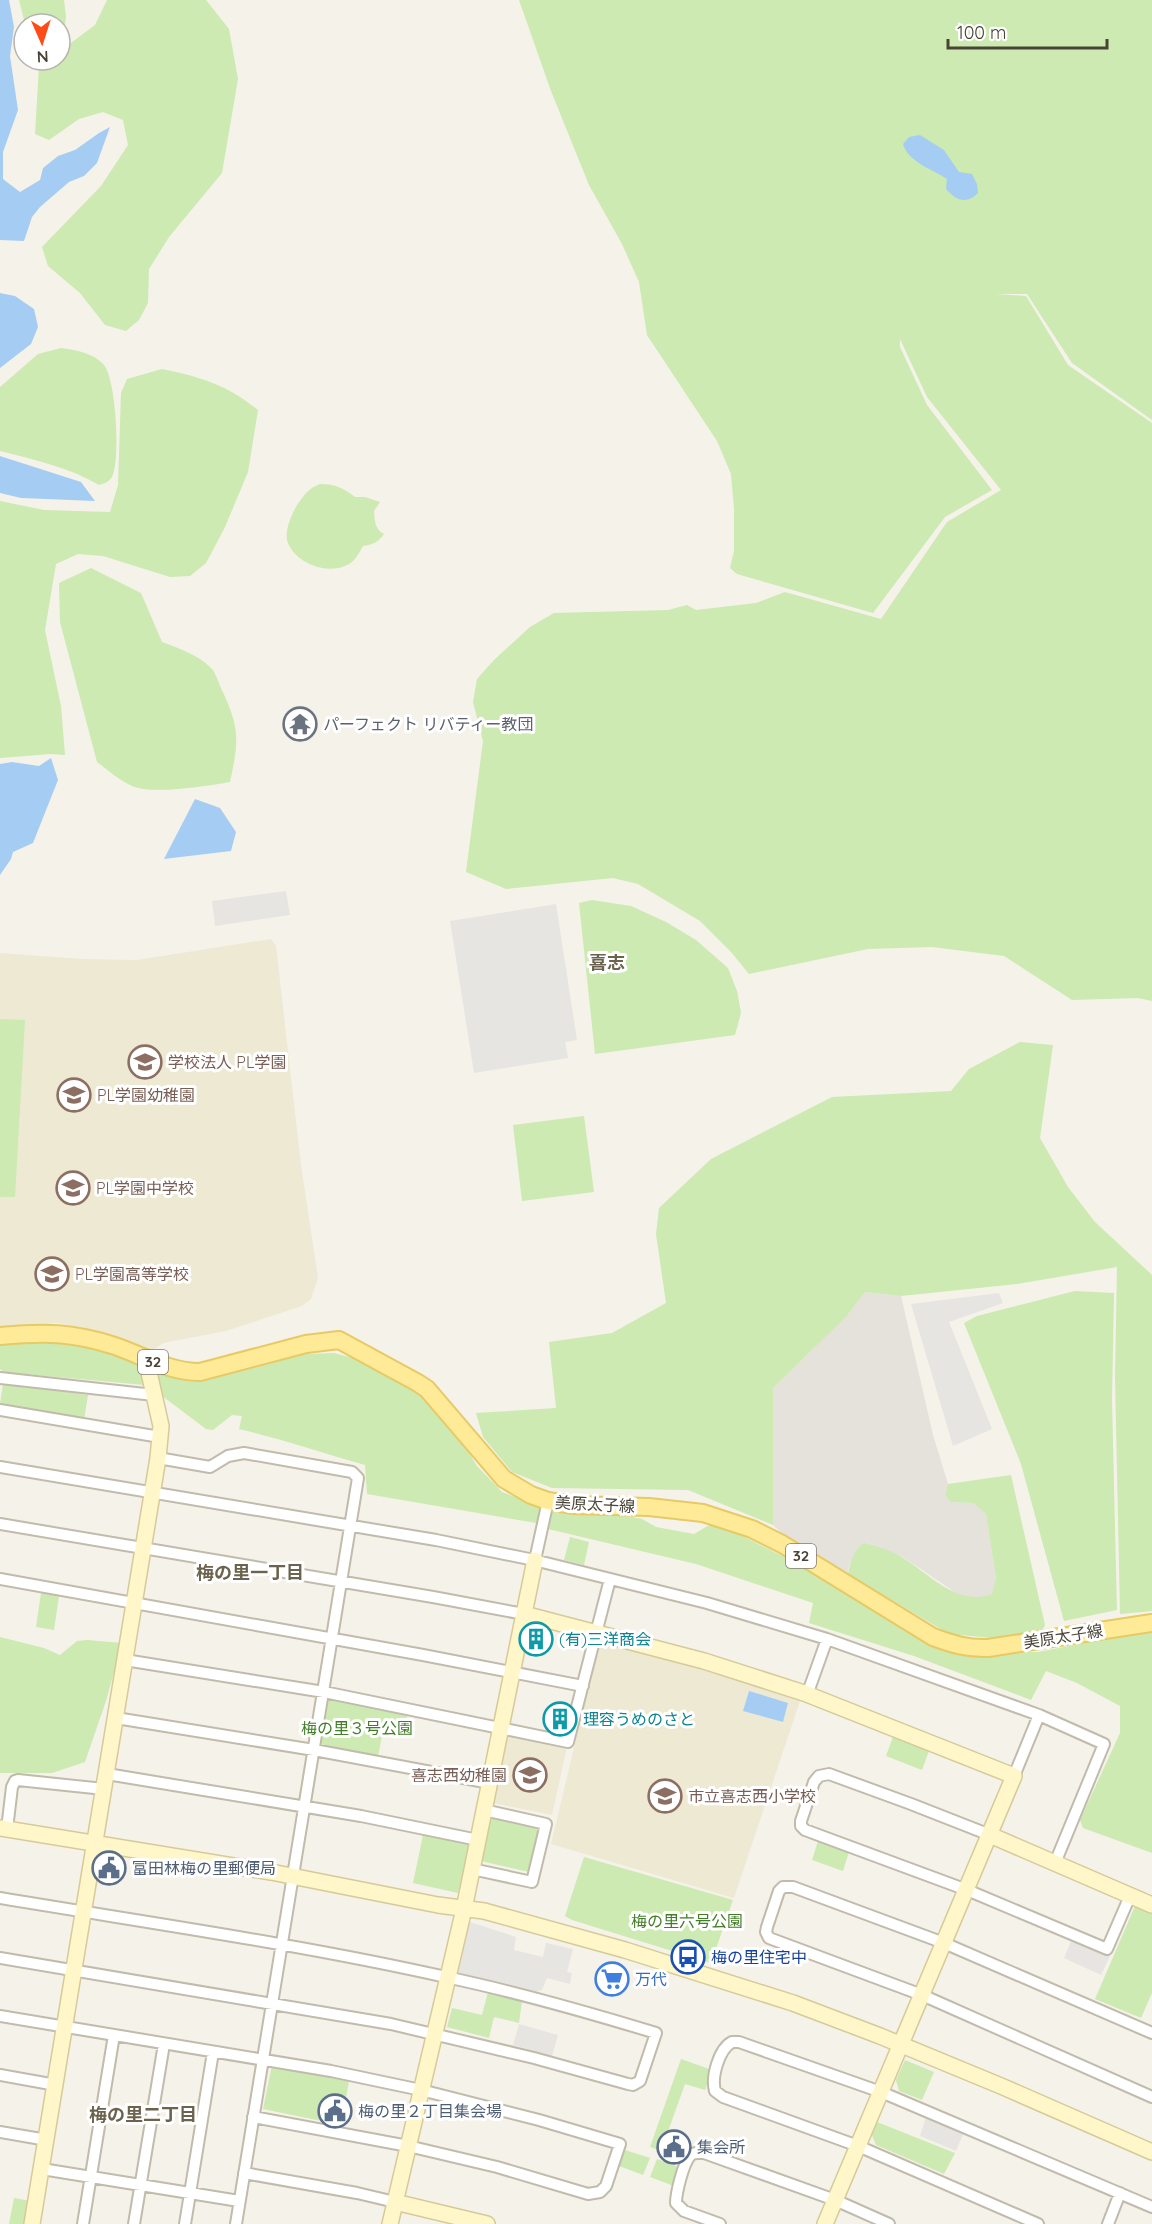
<svg xmlns="http://www.w3.org/2000/svg" width="1152" height="2224" viewBox="0 0 1152 2224" font-family="Quicksand,'Noto Sans JP',sans-serif">
<style>
.industrial{fill:#e5e1db}
.education{fill:#eee9d3}
.green{fill:#cceab1}
.parking{fill:#e6e5e1}
.water{fill:#a5cdf3}
.lines{fill:none;stroke-linecap:round;stroke-linejoin:round}
.street-casing{stroke:#c1bbab;stroke-width:14}
.secondary-casing{stroke:#d6ca98;stroke-width:18}
.primary-casing{stroke:#e7ca65;stroke-width:20}
.street{stroke:#fff;stroke-width:10}
.secondary{stroke:#fff6c9;stroke-width:15}
.primary{stroke:#ffea98;stroke-width:16}
.labels{text-anchor:middle;stroke-width:6;stroke-linejoin:round;paint-order:stroke}
.shield{fill:#fff;stroke:#807c73;stroke-width:1.5}
.shield-label{font-size:15px;font-weight:bold;fill:#494437}
.worship-label{font-size:16px;fill:#5b616d;stroke:#fff;text-anchor:start}
.education-label{font-size:16px;fill:#785e54;stroke:#fff;text-anchor:start}
.street-label{font-size:16px;fill:#494437;stroke:#fff}
.culture-label{font-size:16px;fill:#0d838f;stroke:#fff;text-anchor:start}
.park-label{font-size:16px;fill:#427e28;stroke:#fff}
.service-label{font-size:16px;fill:#4e5e75;stroke:#fff;text-anchor:start}
.transit-label{font-size:16px;fill:#164399;stroke:#fff;text-anchor:start}
.shop-label{font-size:16px;fill:#366cbe;stroke:#fff;text-anchor:start}
.neighbourhood-label{font-size:18px;font-weight:bold;fill:#6c634e;stroke:#fff}
</style>
<rect width="100%" height="100%" fill="#f5f2e9"/>
<path class="industrial" d="M865,1292L901,1296L933,1435L948,1484L945,1494L950,1502L973,1503L986,1514L996,1578L993,1594L982,1598L962,1597L903,1557L866,1543L850,1563L847,1574L786,1537L773,1525V1388L846,1317Z"/>
<path class="education" d="M271,939L276,946L301,1165L318,1278L311,1299L302,1306L226,1331L163,1343L148,1354L112,1335L82,1327L57,1323L0,1328V953L82,959L137,960Z
M600,1639L662,1656L801,1698L734,1898L551,1844Z
M508,1734L567,1747L552,1815L493,1803Z"/>
<path class="green" d="M19,0H64L66,17L63,41L60,42V24H25Z
M107,0H206L229,29L238,79L222,173L169,237L149,269L148,303L139,320L126,331L105,325L80,293L48,266L42,247L101,186L128,145L123,120L103,112L79,119L49,140L35,134L39,66L47,60H60V51L95,25Z
M519,0H1152V420L1072,363L1027,294H995L1026,296L1068,365L1152,423V1001L1138,998L1072,1000L1004,956L932,947L868,949L749,974L731,952L700,921L638,884L613,878L506,889L466,872L483,741L473,702L477,679L494,660L530,627L554,613L668,610L687,605L696,610L756,603L785,592L881,619L947,522L1001,490L927,397L900,339V347L927,405L992,490L945,517L873,613L737,574L730,568L734,551V509L731,474L717,441L647,335L639,282L622,244L589,185L551,91Z
M61,348C75,350 94,353 104,365C116,380 120,456 113,474C111,481 106,483 99,485C68,467 35,460 0,451V387L38,354Z
M162,369C201,377 227,385 258,410L248,472L225,527L206,563L190,576L170,577L103,556L78,554L56,564L45,630L61,706L65,755L51,754L0,758V501L44,510L110,512L118,485L121,393L127,379Z
M320,484C336,484 343,488 355,497H365L380,502L374,511C375,520 374,529 384,534C379,542 372,545 363,546C360,551 357,557 353,561C334,578 294,565 287,540C285,529 292,514 297,505C304,495 309,488 320,484Z
M91,568L141,593L162,642C178,648 199,655 211,668C216,673 218,682 221,688C240,728 239,740 230,782C207,786 153,795 132,786C120,781 108,770 97,762L60,622L59,583Z
M592,900L631,906L666,922L696,940L728,968L737,991L741,1013L735,1035L595,1054L579,903Z
M0,1019L25,1020L15,1197H0Z
M1020,1042L1053,1045L1040,1138L1068,1187L1095,1222L1152,1275V1611L1120,1614L1115,1377L1117,1267L1017,1284L901,1296L865,1292L846,1317L773,1388V1525L688,1490L552,1488L512,1472L483,1437L476,1413L556,1408L549,1342L612,1333L666,1303L656,1234L659,1208L711,1159L832,1097L951,1091L969,1069Z
M584,1116L594,1192L522,1201L513,1125Z
M1075,1291L1114,1293L1112,1401L1117,1610L1064,1621L1021,1464L964,1323L977,1316Z
M63,1338L139,1362L144,1385L4,1372L0,1369V1342Z
M334,1353L368,1362L404,1380L453,1427L477,1466L502,1492L536,1505L543,1512L536,1523L367,1494L365,1465C323,1453 282,1439 239,1429L242,1416L232,1415L213,1430L206,1429L161,1395L157,1371L276,1360L307,1354Z
M3,1384L88,1395L84,1420L0,1404Z
M1011,1475L1045,1625L1042,1631L1022,1635L992,1638L949,1634L848,1574C850,1563 855,1547 865,1543C879,1547 893,1551 905,1559C931,1576 959,1607 992,1594L996,1578L986,1514L973,1503L950,1502L945,1494L948,1484Z
M551,1511L627,1516L642,1519L656,1527L694,1534L711,1524L727,1528L825,1578L912,1632L1001,1652H1038L1152,1630V1853L1083,1828L1080,1820L1120,1733V1706L1077,1683L1046,1671L1031,1700L914,1656L809,1623L813,1603L696,1564L548,1529Z
M570,1537L589,1542L584,1565L564,1560Z
M41,1593L59,1596L54,1630L36,1627Z
M0,1637L44,1648L60,1655L77,1641L87,1640L122,1643L106,1701L85,1762L52,1773H0Z
M329,1698L408,1712L404,1733L383,1730L378,1757L321,1747Z
M894,1734L930,1748L922,1770L886,1756Z
M490,1818L538,1829L529,1872L481,1861Z
M423,1835L469,1845L458,1893L413,1883Z
M818,1841L849,1852L843,1871L812,1860Z
M584,1857L733,1900L711,1963L572,1920L565,1916Z
M1135,1906L1152,1913V1993L1141,2018L1095,1999Z
M488,1992L522,2001L519,2023L494,2017L489,2038L447,2027L452,2008L482,2015Z
M681,2059L712,2070L705,2090L685,2084L661,2151L650,2147Z
M905,2060L934,2072L922,2100L899,2091L896,2080Z
M272,2065L349,2081L341,2125L263,2109Z
M877,2122L955,2153L944,2174L876,2145L871,2133Z
M625,2150L650,2158L643,2175L619,2166Z
M657,2159L681,2168L674,2186L650,2177Z
M14,2198L30,2201L25,2224H9Z"/>
<path class="parking" d="M286,891L290,915L215,926L212,901Z
M556,904L577,1040L565,1042L568,1058L474,1073L450,921Z
M999,1293L1003,1303L949,1322L992,1429L953,1446L911,1304Z
M470,1922L516,1937L514,1950L543,1957L546,1943L573,1949L567,1972L572,1973L570,1984L547,1978L542,1990L536,1992L457,1972Z
M1072,1939L1110,1956L1101,1975L1064,1958Z
M519,2024L558,2035L552,2056L513,2045Z
M926,2117L964,2132L956,2151L920,2136Z"/>
<path class="water" d="M0,0H9L14,27L10,56L18,110L3,152V179L20,192L40,180L43,168L58,156L75,150L99,133L110,127L97,163L84,176L69,182L40,207L32,217L24,241L0,240Z
M920,135L944,150L959,172L972,174L977,184L978,193C967,205 955,200 946,189L947,179C932,169 908,162 903,144L909,137Z
M0,293L15,296L34,309L38,327L31,344L0,368Z
M0,456L81,482L95,501L21,498L0,493Z
M51,758L58,780L33,843L13,852L11,859L0,875V764L12,762L39,766Z
M195,799L220,808L236,832L231,851L164,859Z
M749,1691L788,1703L783,1722L743,1711Z"/>
<g class="lines">
<defs>
<path id="street" d="M0,1378L154,1395
M0,1410L160,1437
M158,1458L210,1467L228,1456L244,1453L352,1472L358,1478L236,2224
M0,1467L436,1540L534,1560L707,1603L827,1639L1039,1715L1104,1744L1055,1863
M0,1524L433,1597L524,1614
M535,1560L548,1501
M0,1579L423,1655L583,1686
M125,1660L324,1692L568,1742L610,1579
M807,1695L827,1639
M116,1718L314,1750L490,1783
M107,1774L361,1816L478,1840
M1014,1776L1039,1715
M7,1829L12,1787L15,1781L18,1780L104,1789
M990,1835L911,1804L829,1774L819,1776L814,1782L801,1821V1826L805,1830L967,1890L1107,1949L1130,1896
M472,1869L532,1882L546,1824L484,1810
M0,1898C149,1923 299,1944 446,1977C517,1992 587,2012 656,2033L640,2081L633,2085L628,2084L534,2058L391,2024L0,1958
M0,2016L331,2071L421,2090L539,2120L620,2144L606,2186L600,2192L588,2194L497,2167L408,2146L253,2117
M1152,2033L944,1943L793,1887H783L779,1891L767,1927L766,1932L769,1938L922,1995L1152,2097
M0,2075L56,2085
M0,2132L47,2140
M42,2169L239,2201
M244,2173L357,2193L395,2202
M83,2224L114,2035
M134,2224L164,2044
M185,2224L213,2052
M720,2224L684,2211L676,2203C676,2193 683,2164 690,2156C693,2152 699,2153 704,2153L835,2200L889,2224
M1038,2224L858,2146L723,2097L715,2091C711,2077 719,2049 732,2042H739L881,2092L1152,2207
M1108,2224L1120,2193"/>
<path id="secondary" d="M524,1614L704,1661L804,1693L1014,1776L825,2224
M0,1828L271,1872L438,1905L484,1911L625,1950L793,2003L880,2036L1001,2086L1152,2152
M990,1835L1152,1905
M395,2202L487,2224
M32,2224L158,1458L161,1426L146,1359
M390,2224L464,1909L535,1560"/>
<path id="primary" d="M0,1336C45,1332 72,1332 115,1346C144,1356 169,1372 200,1372L306,1344L339,1340L418,1383L427,1389L504,1479L531,1495L548,1501L574,1505L649,1507L703,1513L752,1529L782,1544L933,1637C952,1644 968,1649 988,1648L1152,1623"/>
</defs>
<use href="#street" class="street-casing"/>
<use href="#secondary" class="secondary-casing"/>
<use href="#primary" class="primary-casing"/>
<use href="#street" class="street"/>
<use href="#secondary" class="secondary"/>
<use href="#primary" class="primary"/>
</g>
<defs>
<symbol id="temple-ring" viewBox="-11 -11 22 22"><circle r="9.5" fill="#fff" stroke="#6b7280" stroke-width="1.5"/><path d="M0-6L5-2H3V0L6.5 2.5H4V6H1.5V3h-3V6H-4V2.5H-6.5L-3 0V-2H-5Z" fill="#6b7280"/></symbol>
<symbol id="school-ring" viewBox="-11 -11 22 22"><circle r="9.5" fill="#fff" stroke="#8d6e63" stroke-width="1.5"/><path d="M0-5L7-2L0 1L-7-2ZM-4 1L0 2.5L4 1V4Q0 6-4 4Z" fill="#8d6e63"/></symbol>
<symbol id="building-ring" viewBox="-11 -11 22 22"><circle r="9.5" fill="#fff" stroke="#0f9aa8" stroke-width="1.5"/><path d="M-4-6H4V6H1V3H-1V6H-4ZM-2.5-4.3h1.7v1.8h-1.7ZM.8-4.3h1.7v1.8H.8ZM-2.5-1h1.7V.8h-1.7ZM.8-1h1.7V.8H.8Z" fill="#0f9aa8"/></symbol>
<symbol id="civic-ring" viewBox="-11 -11 22 22"><circle r="9.5" fill="#fff" stroke="#5c6f8a" stroke-width="1.5"/><path d="M-.6-6.5H3V-4.5H.6V-3L4-1V1h2V6H-6V1h2V-1L-.6-3ZM-1.2 2.5V6h2.4V2.5Z" fill="#5c6f8a"/></symbol>
<symbol id="bus-ring" viewBox="-11 -11 22 22"><circle r="9.5" fill="#fff" stroke="#1a4fb4" stroke-width="1.5"/><path d="M-5-6H5V4H4V6H2V4H-2V6H-4V4H-5ZM-3.5-4V0h7V-4ZM-3.5 1.2v1.5H-2V1.2ZM2 1.2v1.5H3.5V1.2Z" fill="#1a4fb4"/></symbol>
<symbol id="supermarket-ring" viewBox="-11 -11 22 22"><circle r="9.5" fill="#fff" stroke="#3f7fe0" stroke-width="1.5"/><path d="M-6-5.5h2.5l.6 2H6L4.5 2H-2.5L-4.4-4H-6ZM-1.5 3.2a1.3 1.3 0 1 0 .1 0ZM3 3.2a1.3 1.3 0 1 0 .1 0Z" fill="#3f7fe0"/></symbol>
</defs>
<g fill-rule="evenodd">
<use href="#temple-ring" x="281" y="705" width="38" height="38"/>
<use href="#school-ring" x="126" y="1043" width="38" height="38"/>
<use href="#school-ring" x="55" y="1076" width="38" height="38"/>
<use href="#school-ring" x="54" y="1169" width="38" height="38"/>
<use href="#school-ring" x="33" y="1255" width="38" height="38"/>
<use href="#building-ring" x="517" y="1620" width="38" height="38"/>
<use href="#building-ring" x="541" y="1700" width="38" height="38"/>
<use href="#school-ring" x="511" y="1756" width="38" height="38"/>
<use href="#school-ring" x="646" y="1777" width="38" height="38"/>
<use href="#civic-ring" x="90" y="1849" width="38" height="38"/>
<use href="#bus-ring" x="669" y="1938" width="38" height="38"/>
<use href="#supermarket-ring" x="593" y="1960" width="38" height="38"/>
<use href="#civic-ring" x="316" y="2092" width="38" height="38"/>
<use href="#civic-ring" x="655" y="2128" width="38" height="38"/>
</g>
<g class="labels">
<g class="shield">
<rect x="138" y="1350" width="30" height="24" rx="4.5"/>
<rect x="786" y="1544" width="30" height="24" rx="4.5"/>
</g>
<g class="shield-label">
<text x="153" y="1367">32</text>
<text x="801" y="1561">32</text>
</g>
<g class="worship-label">
<text x="323" y="730">パーフェクト リバティー教団</text>
</g>
<g class="education-label">
<text x="168" y="1068">学校法人 PL学園</text>
<text x="97" y="1101">PL学園幼稚園</text>
<text x="96" y="1194">PL学園中学校</text>
<text x="75" y="1280">PL学園高等学校</text>
<text x="507" y="1781" text-anchor="end">喜志西幼稚園</text>
<text x="688" y="1802">市立喜志西小学校</text>
</g>
<g class="street-label">
<text transform="translate(595 1504) rotate(3)" y="6">美原太子線</text>
<text transform="translate(1063 1636) rotate(-9)" y="6">美原太子線</text>
</g>
<g class="culture-label">
<text x="559" y="1645">(有)三洋商会</text>
<text x="583" y="1725">理容うめのさと</text>
</g>
<g class="park-label">
<text x="357" y="1734">梅の里３号公園</text>
<text x="687" y="1927">梅の里六号公園</text>
</g>
<g class="service-label">
<text x="132" y="1874">富田林梅の里郵便局</text>
<text x="358" y="2117">梅の里２丁目集会場</text>
<text x="697" y="2153">集会所</text>
</g>
<g class="transit-label">
<text x="711" y="1963">梅の里住宅中</text>
</g>
<g class="shop-label">
<text x="635" y="1985">万代</text>
</g>
<g class="neighbourhood-label">
<text x="607" y="969">喜志</text>
<text x="250" y="1579">梅の里一丁目</text>
<text x="143" y="2121">梅の里二丁目</text>
</g>
</g>
<g transform="translate(42 42) rotate(177)"><circle r="28" fill="#ffffff" stroke="#b6b4af" stroke-width="1.5"/>
<path d="M0-4.5L10 22L0 15L-10 22Z" fill="#ff4b16"/>
<text y="-9" font-size="16" font-weight="bold" text-anchor="middle" fill="#494437">N</text>
</g>
<path d="M948 39v9h159v-9" fill="none" stroke="#494437" stroke-width="3"/>
<text x="957" y="39" font-size="18" fill="#494437" stroke="#ffffff" stroke-width="4.5" paint-order="stroke">100 m</text>
</svg>
